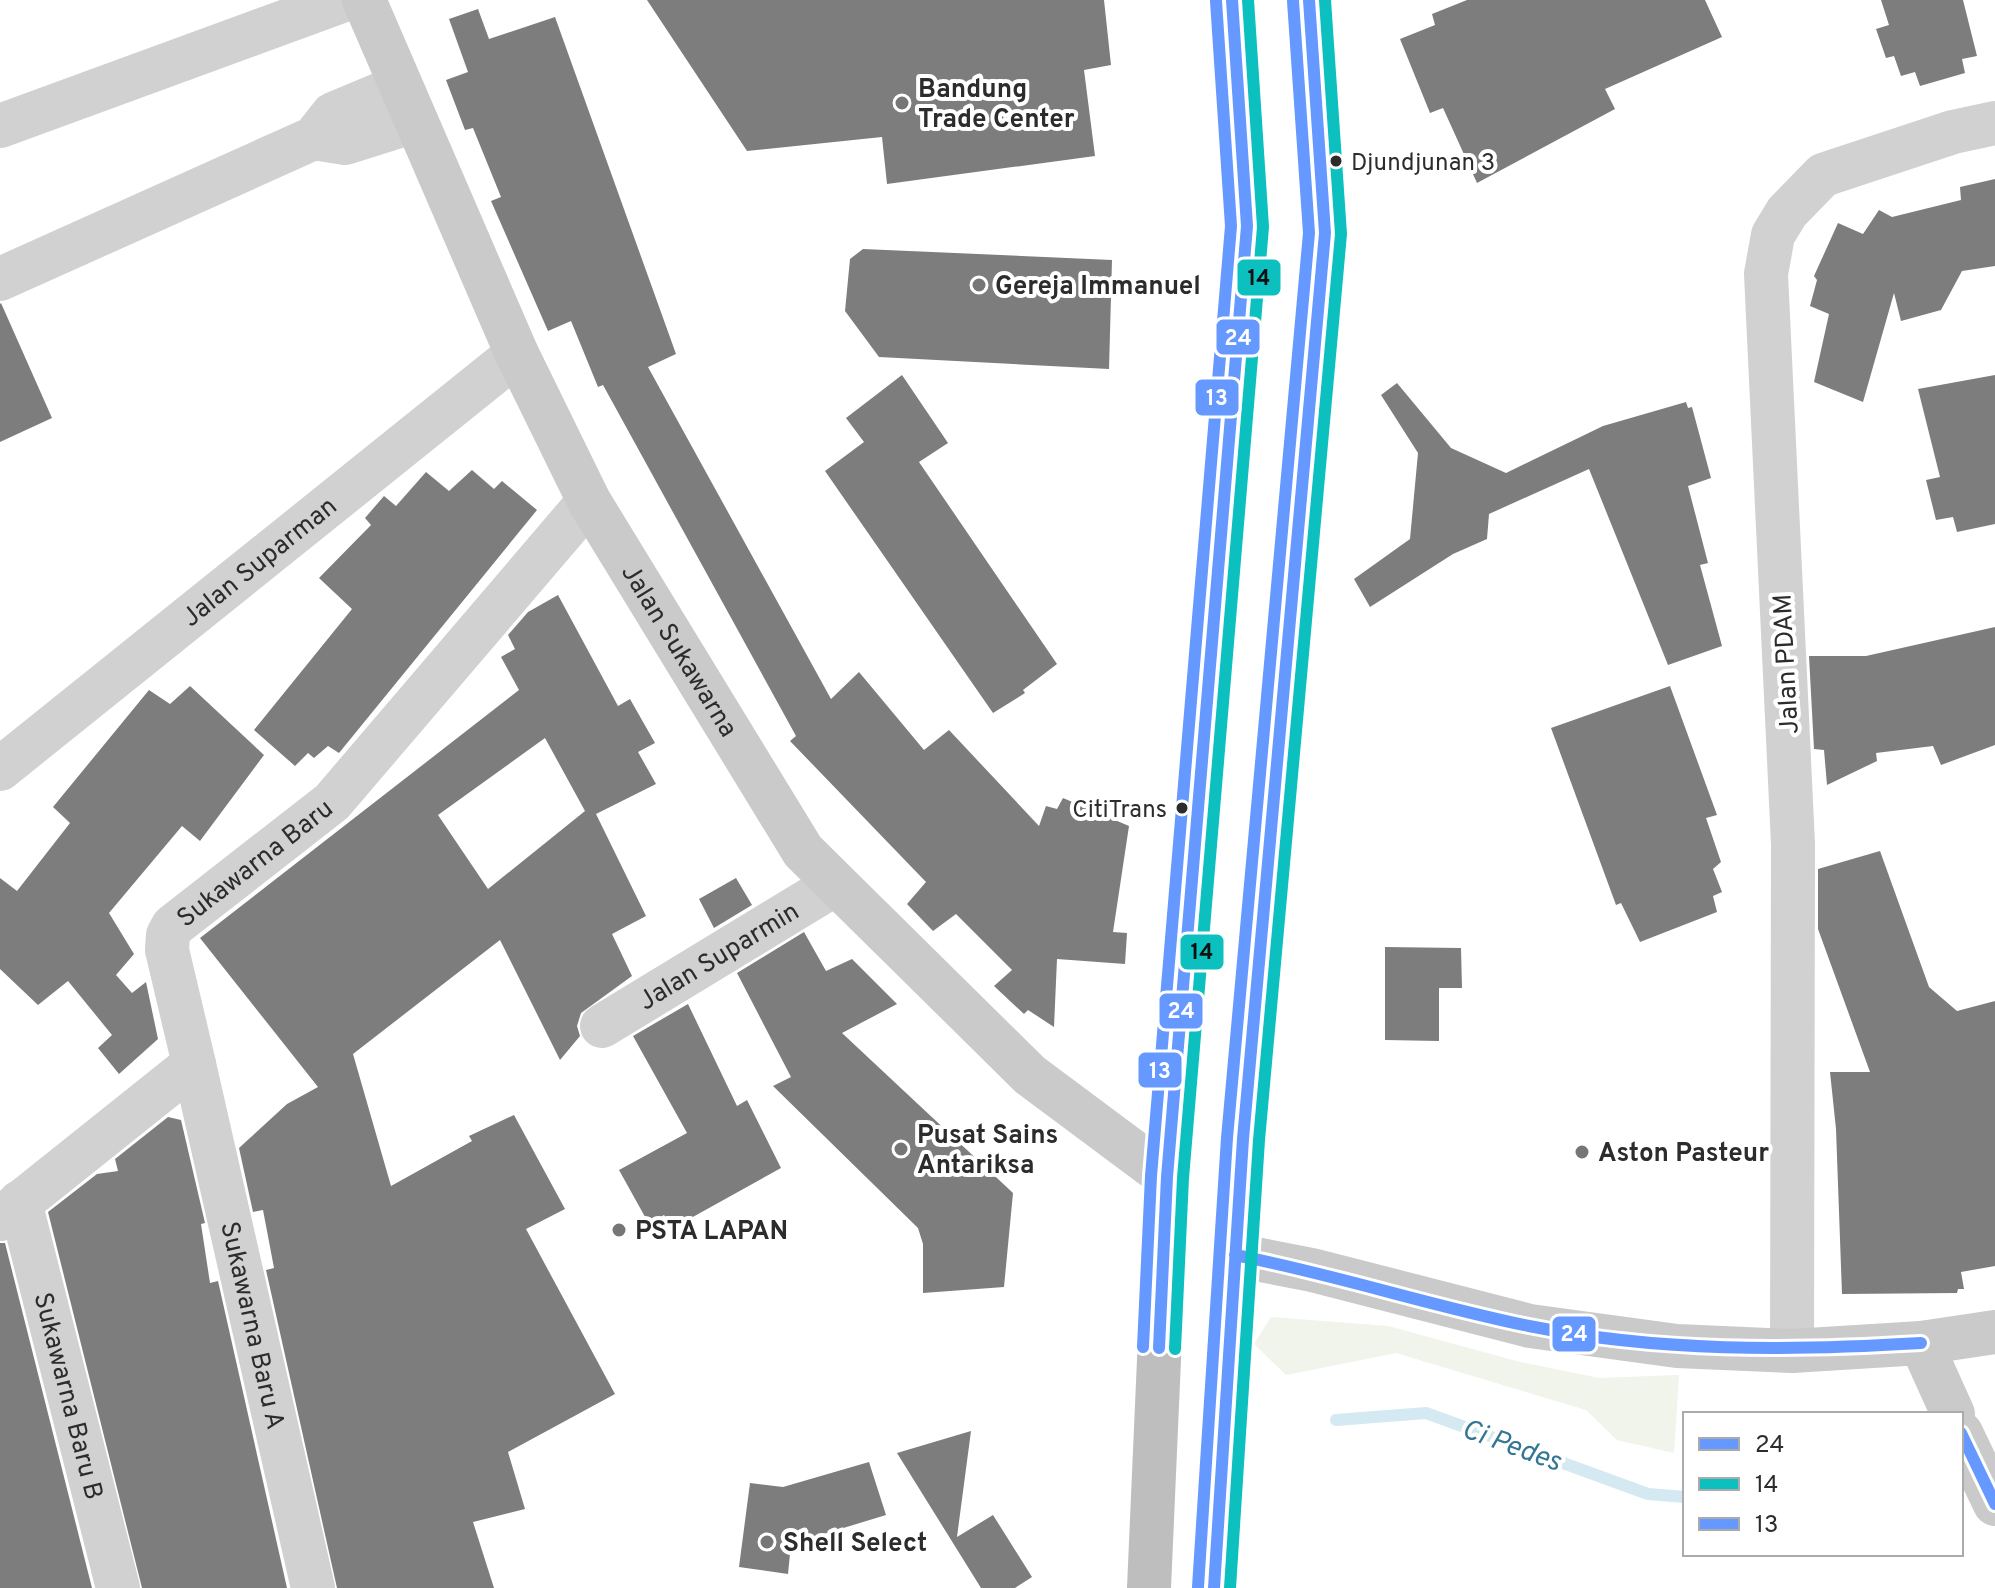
<svg xmlns="http://www.w3.org/2000/svg" width="1995" height="1588" viewBox="0 0 1995 1588" font-family="Overpass,sans-serif">
<style>
.green{fill:#f0f4ea}
.lines{fill:none;stroke-linecap:round;stroke-linejoin:round}
.stream{stroke:#d4e9f2;stroke-width:12}
.building{fill:#7d7d7d;fill-rule:evenodd}
.street{stroke:#d1d1d1;stroke-width:44}
.secondary{stroke:#cacaca;stroke-width:44}
.highway{stroke:#bebebe;stroke-width:44}
.bus-1-casing{stroke:#fff;stroke-width:18}
.bus-2-casing{stroke:#fff;stroke-width:18}
.bus-3-casing{stroke:#fff;stroke-width:18}
.bus-1{stroke:#69f;stroke-width:12}
.bus-2{stroke:#0dc0c0;stroke-width:12}
.bus-3{stroke:#69f;stroke-width:12}
.poi-dot{fill:#767676;stroke:#fff;stroke-width:3}
.bus-dot{fill:#2c2c2c;stroke:#fff;stroke-width:3}
.labels{text-anchor:middle;stroke-width:8;stroke-linejoin:round;paint-order:stroke}
.bus-label{font-size:24px;fill:#2c2c2c;stroke:#fff;text-anchor:start}
.poi-label{font-size:26px;font-weight:bold;fill:#2c2c2c;stroke:#fff;text-anchor:start}
.street-label{font-size:26px;fill:#2c2c2c;stroke:#fff}
.water-label{font-size:28px;font-style:italic;fill:#357694;stroke:#fff}
.line-badge{stroke:#fff;stroke-width:3}
.badge-label{font-size:22px;text-anchor:middle;font-weight:bold;fill:#fff}
.pale-badge-label{font-size:22px;text-anchor:middle;font-weight:bold;fill:#111}
</style>
<rect width="100%" height="100%" fill="#fff"/>
<path class="green" d="M1271,1317L1388,1326L1520,1362L1599,1378L1679,1375L1674,1453L1617,1440L1586,1410L1396,1353L1286,1375L1254,1344Z"/>
<g class="lines">
<path class="stream" d="M1336,1420L1426,1413L1648,1494L1685,1497"/>
</g>
<path class="building" d="M647,0H1104L1111,65L1084,70L1095,156L887,184L882,137L747,151Z
M1467,0H1705L1722,37L1605,89L1615,109L1477,183L1443,108L1430,113L1400,39L1435,25L1432,14Z
M1881,0H1963L1977,56L1962,59L1965,73L1920,86L1915,72L1901,76L1894,56L1886,58L1876,29L1889,25Z
M478,9L489,39L555,17L676,354L648,367L831,699L859,672L924,750L949,730L1039,826L1046,806L1057,809L1063,798L1129,826L1113,932L1127,933L1125,964L1057,959L1054,1027L1028,1010L1024,1014L994,986L1012,970L956,914L933,931L907,904L926,882L790,741L796,736L603,385L598,387L571,321L548,331L491,201L501,197L473,128L465,130L446,80L468,72L449,19Z
M1995,179V266L1962,271L1941,310L1901,321L1894,293L1863,402L1814,382L1829,314L1810,306L1817,280L1814,276L1838,223L1863,234L1879,210L1892,217L1961,200L1960,187Z
M863,249L1112,260L1109,369L879,357L845,311L850,259Z
M1,303L52,418L0,442V304Z
M902,375L948,443L919,462L1057,664L1023,690L1025,693L993,713L825,471L864,442L846,418Z
M1995,375V524L1957,532L1953,517L1936,520L1926,480L1940,477L1918,389Z
M1397,383L1451,448L1506,473L1603,426L1686,402L1688,408L1692,407L1711,478L1688,486L1708,563L1700,565L1722,646L1668,665L1589,469L1489,514L1487,539L1453,554L1370,607L1354,579L1410,539L1418,453L1381,395Z
M472,470L494,489L502,481L537,510L339,753L328,746L314,758L308,753L295,766L254,730L352,609L319,578L371,525L365,518L384,496L396,506L426,472L449,491Z
M558,595L618,706L630,699L655,743L638,752L656,784L596,814L646,916L612,934L632,976L581,1013L577,1026L580,1036L560,1060L500,940L353,1054L391,1186L472,1141L469,1136L514,1115L565,1209L526,1229L615,1394L508,1452L525,1509L473,1522L494,1588H337L266,1270L274,1268L263,1210L253,1212L239,1148L287,1104L318,1087L200,938L519,690L501,657L515,649L508,635L528,612ZM545,738L585,811L488,889L438,815Z
M1995,627V745L1941,765L1933,746L1876,753L1877,761L1827,785L1824,750L1814,749L1809,656H1866Z
M190,686L264,755L200,841L182,826L109,913L134,954L116,975L132,993L146,982L158,1039L119,1074L98,1048L112,1035L68,981L38,1005L0,969V878L17,891L70,823L53,807L149,690L170,704Z
M1670,686L1717,815L1706,818L1721,862L1713,869L1722,892L1713,896L1717,912L1640,942L1621,903L1616,905L1551,728Z
M1880,851L1929,987L1957,1011L1995,1001V1266L1961,1272L1964,1289H1958L1957,1293L1842,1294L1836,1129L1830,1072H1870L1818,929V869Z
M736,878L752,905L714,928L699,899Z
M804,932L826,971L852,959L897,1004L842,1033L1013,1193L1004,1287L923,1293V1244L918,1228L773,1086L791,1077L737,973Z
M1385,947L1461,948L1462,988H1439V1041L1385,1040Z
M688,1004L737,1106L747,1100L781,1168L673,1228L664,1215L649,1224L619,1170L687,1133L633,1036Z
M168,1117L181,1120L205,1223L201,1224L210,1283L218,1281L287,1588H142L48,1212L97,1174L118,1171L115,1159Z
M0,1243H5L92,1588H0Z
M971,1431L957,1537L993,1515L1032,1577L1015,1588H981L897,1453Z
M869,1462L886,1515L791,1544L788,1574L739,1567L750,1483L783,1487Z"/>
<g class="lines">
<g class="street">
<path d="M0,126L344,0"/>
<path d="M314,138L345,143L415,121"/>
<path d="M0,279L314,138L333,114L400,86"/>
<path id="s1" d="M0,769L517,354"/>
<path id="s2" d="M602,1026L834,885"/>
<path id="s3" d="M194,1064L313,1588"/>
<path id="s4" d="M20,1202L118,1588"/>
<path id="s5" d="M0,1219L194,1064L167,950L168,935L173,926L332,802L589,501"/>
<path d="M1792,1351L1793,844L1766,274L1773,235L1787,212L1823,175L1953,132L1995,123"/>
</g>
<g class="secondary">
<path id="s6" d="M364,0L517,354L589,501L803,851L1030,1075L1167,1177"/>
<path d="M1235,1255L1312,1270L1530,1326L1677,1346L1792,1351L1921,1343L1995,1332"/>
<path d="M1921,1343L1953,1414"/>
<path d="M1961,1433L1995,1504"/>
</g>
<path class="highway" d="M1149,1588L1167,1177L1202,732L1230,452L1247,226L1232,0
M1214,1588L1243,1139L1325,233L1309,0"/>
<defs>
<path id="bus-1" d="M1235,1255C1334,1274 1430,1306 1529,1326C1660,1352 1789,1351 1921,1343
M1159,1348L1167,1177L1247,226L1232,0
M1961,1433L1995,1504
M1214,1588L1243,1139L1325,233L1309,0"/>
<path id="bus-2" d="M1175,1349L1183,1178L1263,227L1248,0
M1230,1588L1259,1140L1341,234L1325,0"/>
<path id="bus-3" d="M1143,1347L1151,1176L1231,226L1216,1
M1198,1587L1227,1138L1309,233L1293,1"/>
</defs>
<use href="#bus-1" class="bus-1-casing"/>
<use href="#bus-2" class="bus-2-casing"/>
<use href="#bus-3" class="bus-3-casing"/>
<use href="#bus-1" class="bus-1"/>
<use href="#bus-2" class="bus-2"/>
<use href="#bus-3" class="bus-3"/>
</g>
<g class="poi-dot">
<circle cx="902" cy="103" r="8"/>
<circle cx="979" cy="285" r="8"/>
<circle cx="901" cy="1149" r="8"/>
<circle cx="1582" cy="1152" r="8"/>
<circle cx="619" cy="1230" r="8"/>
<circle cx="767" cy="1542" r="8"/>
</g>
<g class="bus-dot">
<circle cx="1336" cy="161" r="7"/>
<circle cx="1182" cy="808" r="7"/>
</g>
<g class="labels">
<g class="bus-label">
<text x="1351" y="170">Djundjunan 3</text>
<text x="1167" y="817" text-anchor="end">CitiTrans</text>
</g>
<g class="poi-label">
<text x="918" y="97">Bandung<tspan x="918" dy="30">Trade Center</tspan></text>
<text x="995" y="294">Gereja Immanuel</text>
<text x="917" y="1143">Pusat Sains<tspan x="917" dy="30">Antariksa</tspan></text>
<text x="1598" y="1161">Aston Pasteur</text>
<text x="635" y="1239">PSTA LAPAN</text>
<text x="783" y="1551">Shell Select</text>
</g>
<g class="street-label">
<text dy="9" stroke="none"><textPath href="#s1" startOffset="332">Jalan Suparman</textPath></text>
<text dy="9" stroke="none"><textPath href="#s6" startOffset="724">Jalan Sukawarna</textPath></text>
<text transform="translate(1785 664) rotate(-93)" y="9">Jalan PDAM</text>
<text dy="9" stroke="none"><textPath href="#s5" startOffset="494">Sukawarna Baru</textPath></text>
<text dy="9" stroke="none"><textPath href="#s2" startOffset="136">Jalan Suparmin</textPath></text>
<text dy="9" stroke="none"><textPath href="#s3" startOffset="268">Sukawarna Baru A</textPath></text>
<text dy="9" stroke="none"><textPath href="#s4" startOffset="200">Sukawarna Baru B</textPath></text>
</g>
<g class="water-label">
<text transform="translate(1512 1444) rotate(20)" y="10">Ci Pedes</text>
</g>
</g>
<g class="line-badge">
<rect x="1236" y="258" width="46" height="39" rx="8" fill="#0dc0c0"/>
<rect x="1215" y="318" width="46" height="38" rx="8" fill="#69f"/>
<rect x="1194" y="378" width="46" height="39" rx="8" fill="#69f"/>
<rect x="1179" y="933" width="46" height="38" rx="8" fill="#0dc0c0"/>
<rect x="1158" y="992" width="46" height="38" rx="8" fill="#69f"/>
<rect x="1137" y="1051" width="46" height="38" rx="8" fill="#69f"/>
<rect x="1551" y="1315" width="46" height="38" rx="8" fill="#69f"/>
</g>
<g class="badge-label">
<text x="1238" y="345">24</text>
<text x="1217" y="405">13</text>
<text x="1181" y="1018">24</text>
<text x="1160" y="1078">13</text>
<text x="1574" y="1341">24</text>
</g>
<g class="pale-badge-label">
<text x="1259" y="285">14</text>
<text x="1202" y="959">14</text>
</g>
<rect x="1683" y="1412" width="280" height="144" fill="#ffffff" stroke="#ababab" stroke-width="2"/>
<rect x="1699" y="1438" width="40" height="12" fill="#6699ff" stroke="#ababab" stroke-width="2"/>
<text x="1755" y="1452" font-size="24" fill="#2c2c2c">24</text>
<rect x="1699" y="1478" width="40" height="12" fill="#0dc0c0" stroke="#ababab" stroke-width="2"/>
<text x="1755" y="1492" font-size="24" fill="#2c2c2c">14</text>
<rect x="1699" y="1518" width="40" height="12" fill="#6699ff" stroke="#ababab" stroke-width="2"/>
<text x="1755" y="1532" font-size="24" fill="#2c2c2c">13</text>
</svg>
